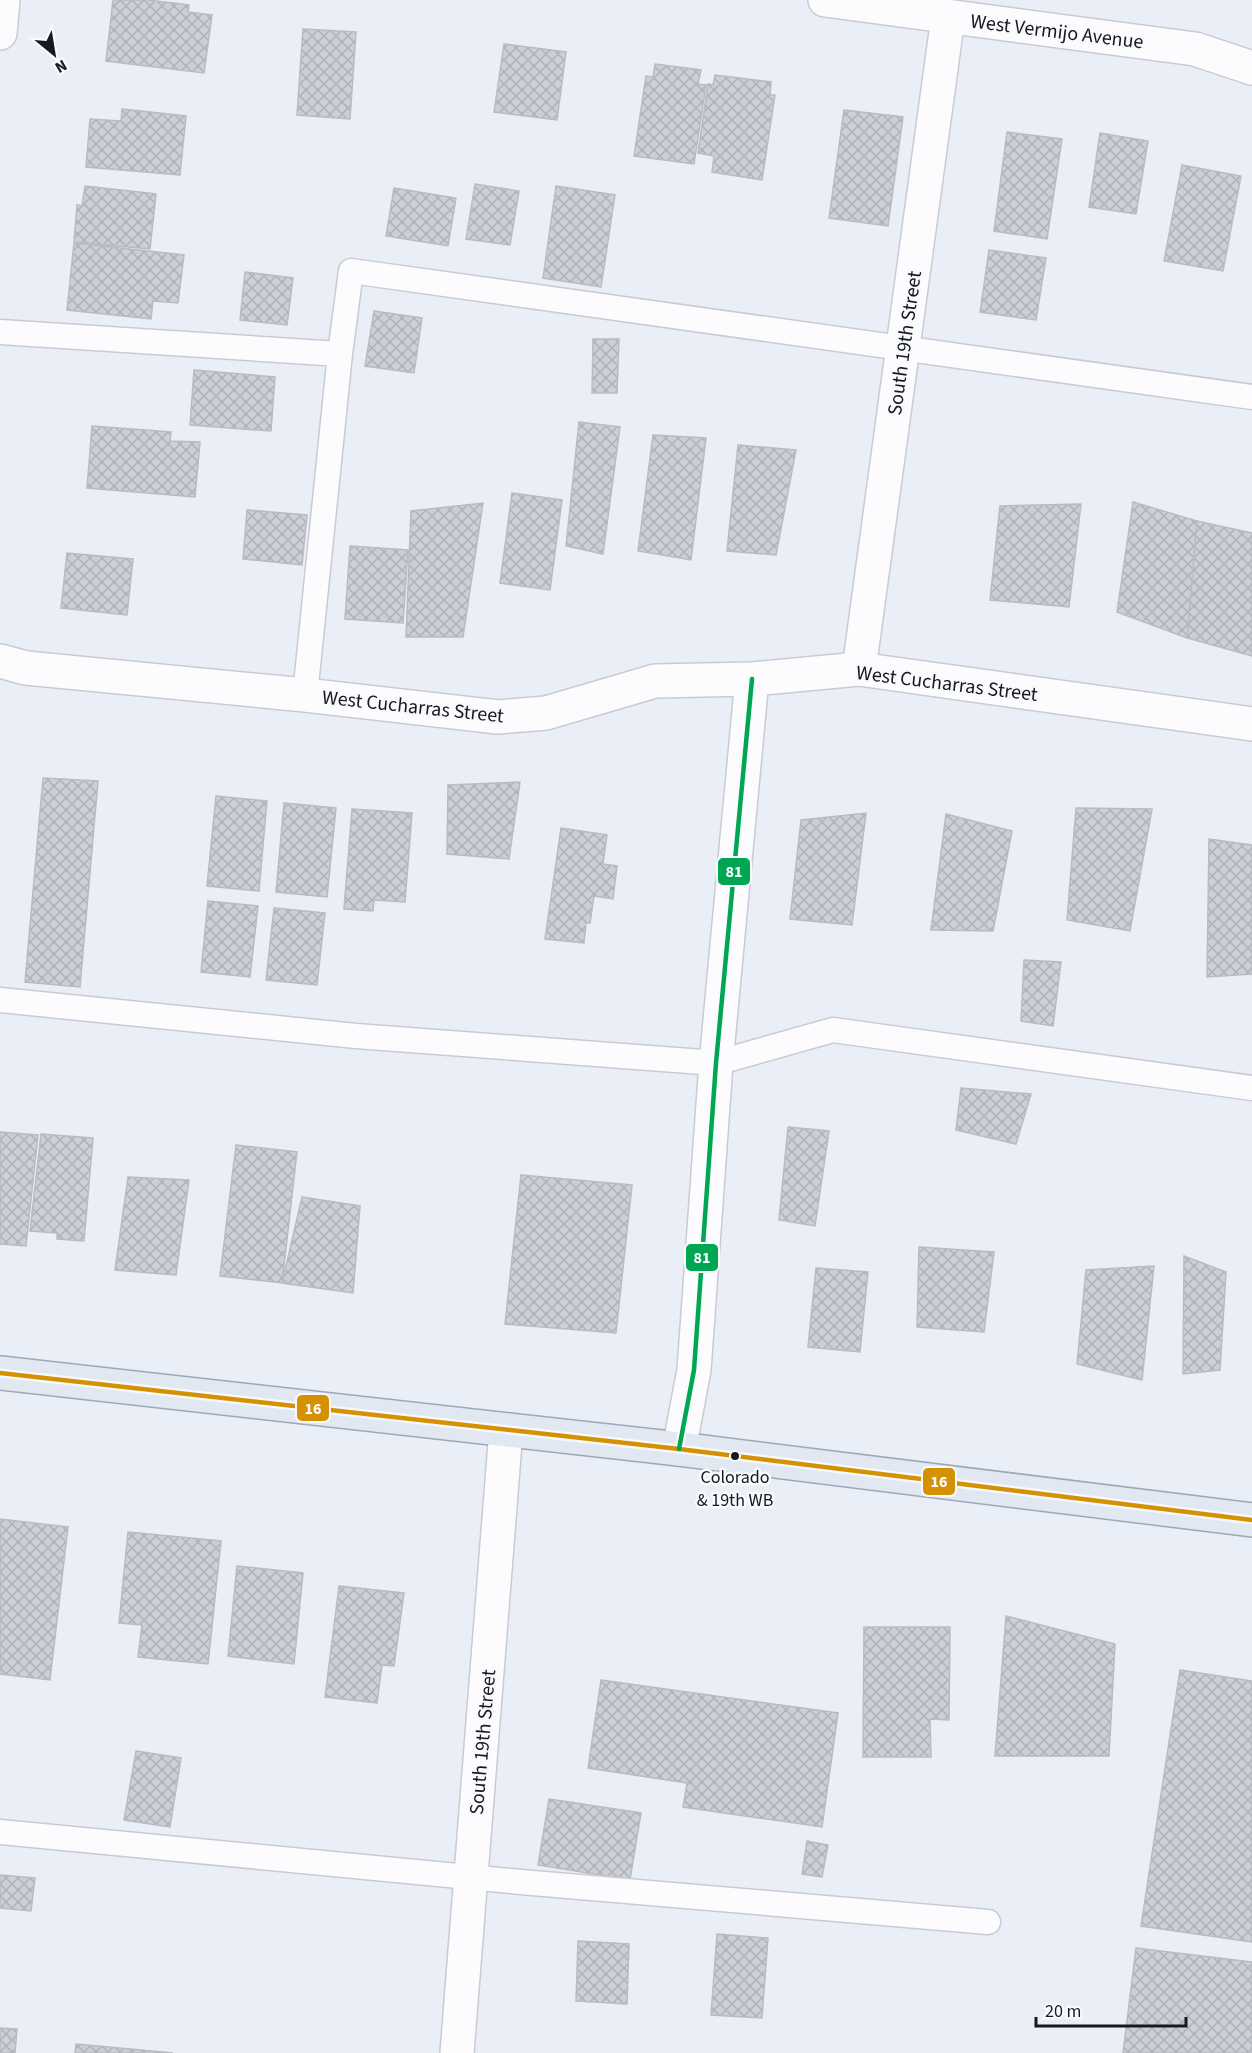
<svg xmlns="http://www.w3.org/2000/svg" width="1252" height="2053" viewBox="0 0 1252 2053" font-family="'Source Sans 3',sans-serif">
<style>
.building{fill:url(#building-cross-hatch);stroke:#b8bcc2;stroke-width:1.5}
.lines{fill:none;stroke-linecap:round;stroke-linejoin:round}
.service-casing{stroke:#c8ccd2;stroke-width:27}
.minor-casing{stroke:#c8ccd2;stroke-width:36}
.tertiary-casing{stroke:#c8ccd2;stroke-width:36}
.primary-casing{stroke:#9da7b8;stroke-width:36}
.service{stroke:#fcfcfe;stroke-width:24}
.minor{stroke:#fcfcfe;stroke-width:33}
.tertiary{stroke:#fcfcfe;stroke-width:33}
.primary{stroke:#e2e8f1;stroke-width:33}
.bus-1-casing{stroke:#f8fafd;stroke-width:9}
.bus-2-casing{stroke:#f8fafd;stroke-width:9}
.bus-1{stroke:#d59104;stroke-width:4.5}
.bus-2{stroke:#00a651;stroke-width:4.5}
.bus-dot{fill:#17191e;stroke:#f8fafd;stroke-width:2}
.labels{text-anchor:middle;stroke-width:5;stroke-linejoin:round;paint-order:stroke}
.bus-label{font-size:18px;fill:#17191e;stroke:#f8fafd}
.street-label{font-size:20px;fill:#17191e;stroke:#f8fafd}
.line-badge{stroke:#f8fafd;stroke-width:2}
.badge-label{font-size:16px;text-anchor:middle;font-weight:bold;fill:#fff}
</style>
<defs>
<pattern id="building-cross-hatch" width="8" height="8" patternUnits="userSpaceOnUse" patternTransform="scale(1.5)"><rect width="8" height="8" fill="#ccd0d6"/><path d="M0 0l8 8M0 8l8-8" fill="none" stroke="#aeb2b7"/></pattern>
</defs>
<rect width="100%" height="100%" fill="#eaeef6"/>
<path class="building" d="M113,0H148L189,5L188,12L212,15L204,73L106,61Z
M303,29L356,32L350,119L297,115Z
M504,44L566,52L557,120L494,112Z
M655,64L701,70L698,84L706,85L694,164L634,156L646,76L653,77Z
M715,75L771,82L770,95H775L762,180L712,172L714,156L698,153L708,84L713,85Z
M122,109L186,116L180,175L86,167L90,119L121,121Z
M844,110L903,117L888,226L829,218Z
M1007,132L1062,139L1047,239L994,231Z
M1100,133L1148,141L1136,214L1089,207Z
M1182,165L1241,176L1223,271L1164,261Z
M475,184L519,191L510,245L466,239Z
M85,186L156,194L150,249L74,242L77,205L82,206Z
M556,186L615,195L601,287L543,278Z
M394,188L456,198L448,246L386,236Z
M74,243L184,255L178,303L153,301L151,319L67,310Z
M989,250L1046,258L1036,320L980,312Z
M245,272L293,278L287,325L240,320Z
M374,311L422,318L414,373L365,366Z
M593,339H619L617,393H592Z
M194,370L275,377L271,431L190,425Z
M579,422L620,427L603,554L566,546Z
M92,426L171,432L170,441L200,442L195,497L87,488Z
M653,435L706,438L691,560L638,551Z
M738,445L796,450L776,555L727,551Z
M512,493L562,500L550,590L500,583Z
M1133,502L1197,521L1187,638L1117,612Z
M483,503L463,637H406L411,511Z
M1081,504L1069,607L990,600L1000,506Z
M247,510L307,515L302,565L243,559Z
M1197,521L1252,533V656L1187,638Z
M350,546L408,550L403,623L345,619Z
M67,553L133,559L127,615L61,608Z
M43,778L98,781L80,987L25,982Z
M520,782L509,859L447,854L448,785Z
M216,796L267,801L259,891L207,886Z
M284,803L336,808L327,897L276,892Z
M1076,808L1152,809L1130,931L1067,920Z
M352,809L412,813L405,902L374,900L373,911L344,909Z
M866,813L852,925L790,919L801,820Z
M946,814L1012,831L993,931L931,930Z
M561,828L607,835L603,864L617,866L613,899L594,896L590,923H586L584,943L545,939Z
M1209,839L1252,845V974L1207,977Z
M208,901L258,906L250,977L201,972Z
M274,908L325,913L317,985L266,980Z
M1024,960L1061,962L1053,1026L1021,1021Z
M961,1088L1031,1094L1016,1144L956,1130Z
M788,1127L829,1131L815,1226L779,1220Z
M0,1132L38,1135L26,1246L0,1244Z
M41,1134L93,1138L84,1241L57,1239V1233L30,1231Z
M236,1145L297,1152L282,1283L220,1276Z
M521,1175L632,1185L616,1333L505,1324Z
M128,1177L189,1180L176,1275L115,1270Z
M302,1197L360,1206L353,1293L282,1283Z
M919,1247L994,1252L984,1332L917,1327Z
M1184,1256L1226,1272L1220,1370L1183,1374Z
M1154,1266L1142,1380L1077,1364L1086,1270Z
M816,1268L868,1272L860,1352L808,1347Z
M0,1519L68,1527L50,1680L0,1674Z
M128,1532L221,1541L208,1664L138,1657L142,1625L119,1623Z
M237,1566L303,1573L294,1664L228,1656Z
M339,1586L404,1593L394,1666L382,1665L377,1703L325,1697Z
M1006,1616L1115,1644L1109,1756H995Z
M864,1627H950L949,1720L930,1719L931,1757H863Z
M1180,1670L1252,1681V1942L1141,1926Z
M601,1680L838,1713L822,1827L683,1807L687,1783L588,1768Z
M136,1751L181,1758L170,1827L124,1820Z
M549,1799L641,1813L630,1880L538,1865Z
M807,1841L828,1845L822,1877L802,1874Z
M0,1875L35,1878L31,1911L0,1908Z
M717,1934L768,1938L762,2018L711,2015Z
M578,1941L629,1944L627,2004L576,2001Z
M1136,1948L1252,1962V2053H1123Z
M0,2028L17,2029L15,2053H0Z
M76,2044L173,2053H75Z"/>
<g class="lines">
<defs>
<path id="service" d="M0,332L340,354
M305,695L340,354L351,271L1252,397
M0,1000L356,1036L716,1063L833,1030L1252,1088
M0,1832L521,1882L988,1922"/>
<path id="minor" d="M825,0L1195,49L1252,68
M0,33L3,0
M0,661L26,668L305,695L498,717L546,713L655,681L752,679L859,669L1252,724
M859,669L948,17
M679,1449L694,1370L716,1063L752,679"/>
<path id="tertiary" d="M457,2053L506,1430"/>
<path id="primary" d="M0,1373L679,1449L1252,1520"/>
</defs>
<use href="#service" class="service-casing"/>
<use href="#minor" class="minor-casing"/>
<use href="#tertiary" class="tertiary-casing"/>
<use href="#primary" class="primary-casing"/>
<use href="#service" class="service"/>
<use href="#minor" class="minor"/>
<use href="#tertiary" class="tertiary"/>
<use href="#primary" class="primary"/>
<defs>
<path id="bus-1" d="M0,1373L679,1449L1252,1520"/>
<path id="bus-2" d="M679,1449L694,1370L716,1063L752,679"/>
</defs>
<use href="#bus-1" class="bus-1-casing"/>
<use href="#bus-2" class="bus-2-casing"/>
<use href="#bus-1" class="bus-1"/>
<use href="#bus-2" class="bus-2"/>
</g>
<circle class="bus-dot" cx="735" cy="1456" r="5"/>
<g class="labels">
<g class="bus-label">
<text x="735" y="1483">Colorado<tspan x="735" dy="23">&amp; 19th WB</tspan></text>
</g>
<g class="street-label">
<text transform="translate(1057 31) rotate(7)" y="7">West Vermijo Avenue</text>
<text transform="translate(904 343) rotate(-82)" y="7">South 19th Street</text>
<text transform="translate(947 683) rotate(7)" y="7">West Cucharras Street</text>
<text transform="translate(413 706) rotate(6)" y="7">West Cucharras Street</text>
<text transform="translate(482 1742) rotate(-85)" y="7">South 19th Street</text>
</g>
</g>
<g class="line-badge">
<rect x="717" y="857" width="34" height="29" rx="6" fill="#00a651"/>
<rect x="685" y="1243" width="34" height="29" rx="6" fill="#00a651"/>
<rect x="296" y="1394" width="34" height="28" rx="6" fill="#d59104"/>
<rect x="922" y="1467" width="34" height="29" rx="6" fill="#d59104"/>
</g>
<g class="badge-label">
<text x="734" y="877">81</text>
<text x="702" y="1263">81</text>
<text x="313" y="1414">16</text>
<text x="939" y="1487">16</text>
</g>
<g transform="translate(54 54) rotate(150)" stroke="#f8fafd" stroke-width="4.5" paint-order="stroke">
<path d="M0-4.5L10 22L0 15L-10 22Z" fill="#17191e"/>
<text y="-9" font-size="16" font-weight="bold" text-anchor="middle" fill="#17191e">N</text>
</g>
<path d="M1036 2017v9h150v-9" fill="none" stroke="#17191e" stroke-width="3"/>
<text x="1045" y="2017" font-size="18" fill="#17191e" stroke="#f8fafd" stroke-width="4.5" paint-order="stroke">20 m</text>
</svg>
